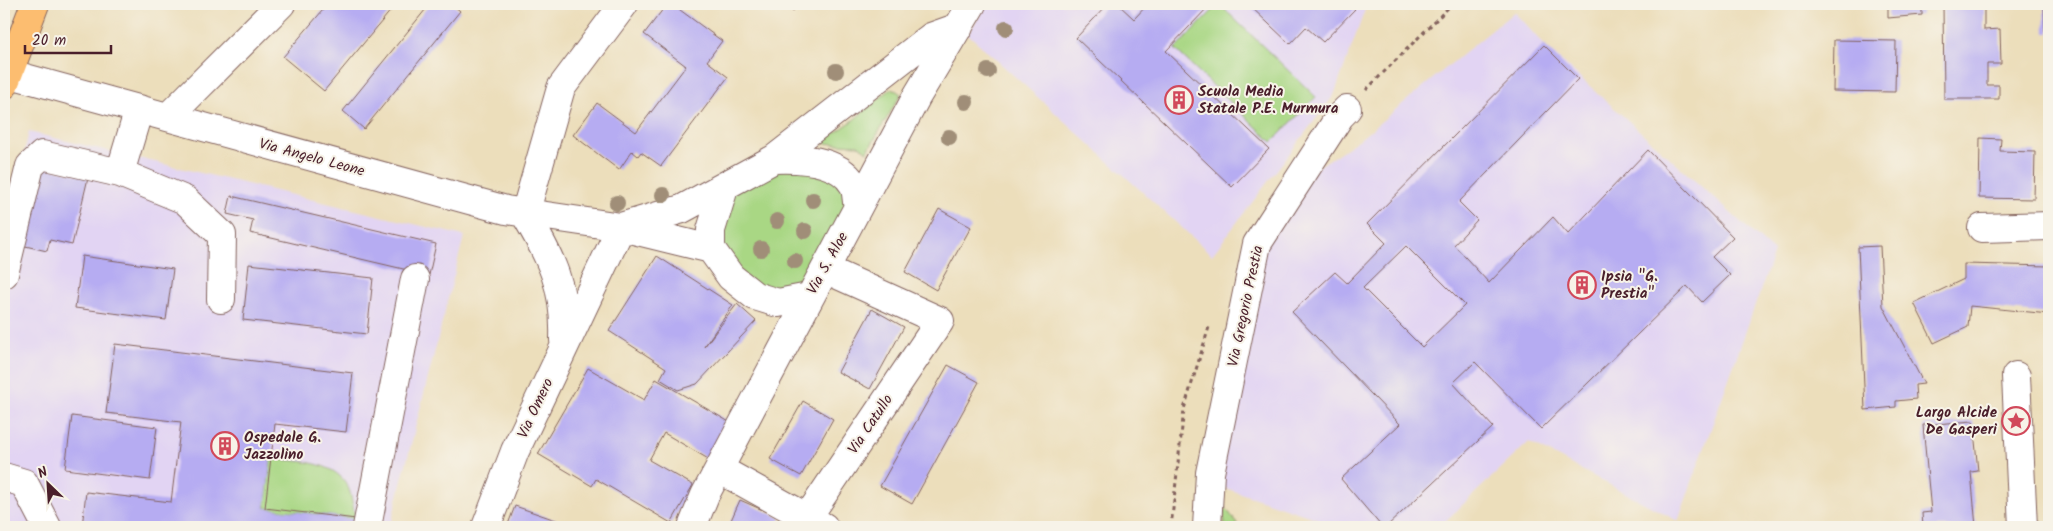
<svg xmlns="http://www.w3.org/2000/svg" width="2053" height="531" viewBox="0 0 2053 531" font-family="Kalam,sans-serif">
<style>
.built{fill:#e2d4f3}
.green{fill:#a9d784;stroke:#7a7b58}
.building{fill:#b6acf2;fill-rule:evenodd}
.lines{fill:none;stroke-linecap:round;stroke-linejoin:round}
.minor-casing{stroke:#83625d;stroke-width:30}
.major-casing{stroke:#83625d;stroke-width:30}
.path{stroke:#83625d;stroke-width:3;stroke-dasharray:4 4;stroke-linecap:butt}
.minor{stroke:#fff;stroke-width:28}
.major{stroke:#fcbd6f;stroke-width:28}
.tree{fill:#a08e78}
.labels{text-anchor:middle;stroke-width:4;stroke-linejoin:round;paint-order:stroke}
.poi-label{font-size:15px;font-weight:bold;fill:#4a1f2b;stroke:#f7f3e8;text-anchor:start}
.street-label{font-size:15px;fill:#4a1f2b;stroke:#f7f3e8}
</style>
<rect width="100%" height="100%" fill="#f7f3e8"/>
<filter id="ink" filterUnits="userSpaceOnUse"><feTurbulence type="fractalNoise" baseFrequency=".02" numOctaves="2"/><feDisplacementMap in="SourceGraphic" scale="10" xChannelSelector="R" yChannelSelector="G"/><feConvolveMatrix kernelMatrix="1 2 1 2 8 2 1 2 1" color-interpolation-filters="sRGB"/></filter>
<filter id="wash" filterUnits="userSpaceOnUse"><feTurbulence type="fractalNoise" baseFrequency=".0096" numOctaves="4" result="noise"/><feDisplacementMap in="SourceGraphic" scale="20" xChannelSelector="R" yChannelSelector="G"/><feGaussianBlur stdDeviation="1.12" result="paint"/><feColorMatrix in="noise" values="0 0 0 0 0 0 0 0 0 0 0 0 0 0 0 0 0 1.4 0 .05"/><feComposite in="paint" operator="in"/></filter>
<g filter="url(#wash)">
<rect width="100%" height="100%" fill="#ecdebb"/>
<path class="built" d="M987,4H1367L1334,95L1212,255L968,34Z
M1514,12L1544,45L1774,252L1678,521L1529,442L1439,527H1328L1315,518L1210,483L1257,244L1299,180L1360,139Z
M29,132L464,236L390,527H4V237Z"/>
<path class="green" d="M1219,4L1316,97L1272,142L1175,49Z
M892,88L901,94L867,152L858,145L820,143L851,122Z
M774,159L854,185L825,269L778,303L711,249L724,188Z
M271,459C295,461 333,460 347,485C352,494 353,509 356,519L265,508Z
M1224,506L1240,527H1224Z"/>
<g id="blocks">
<path class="building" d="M328,4H387L392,9L324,91L283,57Z
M430,4H452L460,11L364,129L343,111Z
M667,4H672L722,41L707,61L728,77L661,166L641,152L638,156L632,151L619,170L573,135L597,103L636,132L686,66L644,34Z
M784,4H799L793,11Z
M1108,4H1118L1134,19L1148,4H1211L1166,51L1269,149L1232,187L1076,38Z
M1248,4H1349L1355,9L1323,42L1306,27L1290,44Z
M1888,4H1922V15L1888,18Z
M1943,4H1984V30L2000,29L2001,64H1987V85H1999V99H1944Z
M2044,4H2049V33H2045Z
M1834,40L1896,41L1895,92L1833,91Z
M1544,45L1578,79L1459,202L1477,220L1454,245L1489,283L1553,217L1568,234L1648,150L1733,237L1712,257L1730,275L1702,302L1687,286L1541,429L1475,362L1453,383L1493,427L1386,527H1382L1341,479L1400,424L1292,312L1335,272L1347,283L1386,243L1367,224ZM1406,246L1465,305L1422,347L1363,288Z
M1980,138L2001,139L2000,151L2035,152L2034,199L1979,198Z
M41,166L88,178L72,245L50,240L47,251L21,245Z
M231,196L436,244L429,275L250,233L253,220L227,214Z
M939,209L971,227L936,290L905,272Z
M1880,246L1883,306L1924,384L1915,385L1916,399L1896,401V407L1865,410L1858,247Z
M82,256L173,269L166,320L75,308Z
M657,256L733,305L704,347L737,304L756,321L697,384L678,390L660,379L666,368L609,331Z
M249,264L373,278L367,334L243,320Z
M1964,264L2049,266V314L1970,306L1968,327L1934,343L1914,303L1964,279Z
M872,309L904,327L870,389L838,372Z
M115,344L353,373L346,432L275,424L265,508L356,519L355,527H82L86,492L171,502L181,422L106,413Z
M948,365L979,382L912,504L880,486Z
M588,368L644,400L656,379L731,423L710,460L664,433L649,460L693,485L671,523L596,479L592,486L538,454Z
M803,401L833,419L801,476L770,459Z
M72,416L157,427L150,480L65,469Z
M1973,421L1978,471L1971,472L1976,527H1923L1922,513L1931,512L1923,425Z
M740,500L781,518L777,527H728Z
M515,506L576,527H507Z"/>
</g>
</g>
<g filter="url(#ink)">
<use href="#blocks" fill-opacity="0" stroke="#83625d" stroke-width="1"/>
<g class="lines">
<defs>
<path id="minor" d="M7,73L506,210L621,227L711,249
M139,109L120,173L185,200L222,235L221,299
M168,117L281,4
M774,159C799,158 838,159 853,184C857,190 856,200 858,207
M724,188L711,230V249L731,277L755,296L778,303L809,297
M1982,228L2049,226
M4,274L30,166L42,155L120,173
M564,340C566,287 551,258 525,214L561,88L624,4
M2016,376L2023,527
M719,469L824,527
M4,477L24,483L47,527
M367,527L415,279
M486,527L515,451L621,227L682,209L774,159L931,37L959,27
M692,527L705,495L917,96L972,4
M801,527L940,321L825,269
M1207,527L1210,473L1257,244L1340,116L1347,109"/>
<path id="major" d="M4,85L35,4"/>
</defs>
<use href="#minor" class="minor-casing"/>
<use href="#major" class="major-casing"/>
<path class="path" d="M1366,90L1452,4
M1171,527L1184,409L1209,327"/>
<use href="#minor" class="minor"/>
<use href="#major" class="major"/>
</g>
<g class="tree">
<circle cx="1006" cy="28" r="8"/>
<circle cx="836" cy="71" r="8"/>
<circle cx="988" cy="71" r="8"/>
<circle cx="966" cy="102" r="8"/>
<circle cx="949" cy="137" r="8"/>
<circle cx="663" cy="195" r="8"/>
<circle cx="813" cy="200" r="8"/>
<circle cx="617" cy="203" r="8"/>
<circle cx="777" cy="221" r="8"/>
<circle cx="805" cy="231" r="8"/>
<circle cx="761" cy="249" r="8"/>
<circle cx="795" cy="261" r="8"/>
</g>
</g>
<defs>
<symbol id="building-ring" viewBox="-11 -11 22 22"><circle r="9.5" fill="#f7f3e8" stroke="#d1495b" stroke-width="1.5"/><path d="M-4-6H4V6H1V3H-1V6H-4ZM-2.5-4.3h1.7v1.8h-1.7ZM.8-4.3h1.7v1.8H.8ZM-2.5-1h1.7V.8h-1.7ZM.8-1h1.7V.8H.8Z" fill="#d1495b"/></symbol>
<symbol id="sight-ring" viewBox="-11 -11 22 22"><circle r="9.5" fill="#f7f3e8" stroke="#d1495b" stroke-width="1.5"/><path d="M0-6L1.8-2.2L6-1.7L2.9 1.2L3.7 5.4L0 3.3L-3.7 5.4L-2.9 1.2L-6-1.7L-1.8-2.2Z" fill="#d1495b"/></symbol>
</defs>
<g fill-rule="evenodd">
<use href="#building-ring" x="1163" y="84" width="32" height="32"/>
<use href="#building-ring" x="1566" y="269" width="32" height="32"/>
<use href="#sight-ring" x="2000" y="405" width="32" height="32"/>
<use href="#building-ring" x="209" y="430" width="32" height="32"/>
</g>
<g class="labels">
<g class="poi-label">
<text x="1198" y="96">Scuola Media<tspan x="1198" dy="17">Statale P.E. Murmura</tspan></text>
<text x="1601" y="281">Ipsia "G.<tspan x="1601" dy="17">Prestia"</tspan></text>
<text x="1997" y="417" text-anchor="end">Largo Alcide<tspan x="1997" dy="17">De Gasperi</tspan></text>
<text x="244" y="442">Ospedale G.<tspan x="244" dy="17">Jazzolino</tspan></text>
</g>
<g class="street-label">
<text transform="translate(312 157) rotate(15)" y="5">Via Angelo Leone</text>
<text transform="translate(827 263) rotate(-61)" y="5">Via S. Aloe</text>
<text transform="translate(1245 306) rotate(-78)" y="5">Via Gregorio Prestia</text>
<text transform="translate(535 408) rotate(-65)" y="5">Via Omero</text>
<text transform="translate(870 424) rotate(-56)" y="5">Via Catullo</text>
</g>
</g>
<rect width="2053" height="531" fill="none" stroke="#f7f3e8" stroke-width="20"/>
<g transform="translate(48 484) rotate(335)" stroke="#f7f3e8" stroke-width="4" paint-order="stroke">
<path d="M0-4L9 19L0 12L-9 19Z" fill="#4a1f2b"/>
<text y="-8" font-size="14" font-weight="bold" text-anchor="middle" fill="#4a1f2b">N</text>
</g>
<path d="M25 45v8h86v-8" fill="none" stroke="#4a1f2b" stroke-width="2.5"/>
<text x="32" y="45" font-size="15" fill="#4a1f2b" stroke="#f7f3e8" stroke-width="4" paint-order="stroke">20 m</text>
</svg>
